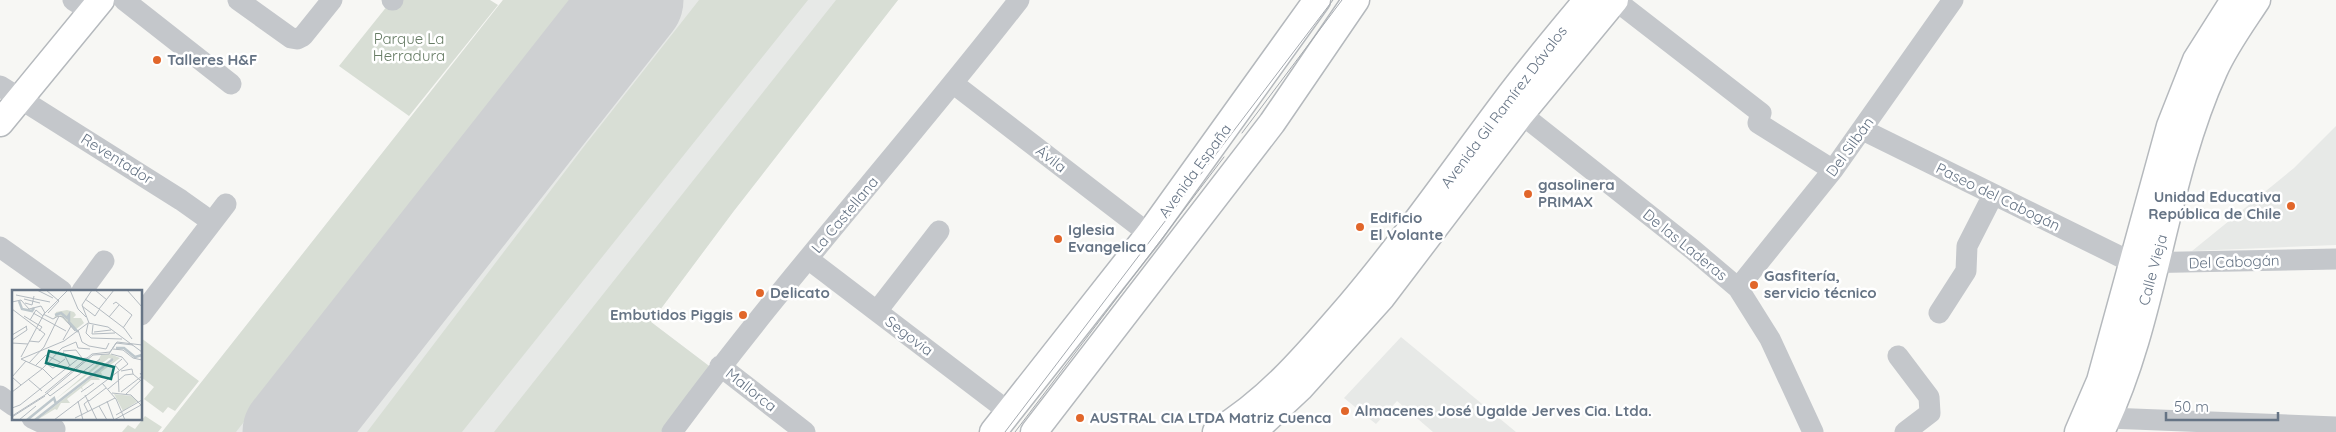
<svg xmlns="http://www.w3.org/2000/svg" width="2336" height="432" viewBox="0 0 2336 432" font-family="Quicksand,sans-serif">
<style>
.built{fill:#e7e9e7}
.green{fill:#d8ded5}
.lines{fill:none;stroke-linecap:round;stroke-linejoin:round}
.runway{stroke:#ced0d2;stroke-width:101}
.major-casing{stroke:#b5b9bd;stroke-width:29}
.minor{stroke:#c4c7cb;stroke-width:21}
.major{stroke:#fff;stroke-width:26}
.tram{stroke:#a5aab0;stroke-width:1}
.poi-dot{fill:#e1662a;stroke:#fff;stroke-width:2}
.labels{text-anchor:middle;stroke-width:5;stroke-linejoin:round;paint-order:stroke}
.park-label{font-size:15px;fill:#677c65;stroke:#fff}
.poi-label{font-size:15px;font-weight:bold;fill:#667485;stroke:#fff;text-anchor:start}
.street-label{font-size:15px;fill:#667485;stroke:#fff}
.inset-river{fill:none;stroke:#bdc7cc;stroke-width:2.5}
.inset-road{fill:none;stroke:#b4bbc1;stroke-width:1}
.view{fill:#0f766e;fill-opacity:0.15;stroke:#0f766e;stroke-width:2.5}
.inset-edge{fill:none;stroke:#667485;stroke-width:2.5}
</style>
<rect width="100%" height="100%" fill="#f7f7f4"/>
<path class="built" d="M503,0H898L733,212L651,322L713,369L666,432H162Z
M2336,126V245L2192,251L2294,168Z
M1401,337L1516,432H1433L1397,401L1376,424L1344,398Z"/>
<path class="green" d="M392,0H490L498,5L409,116L339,66Z
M503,0H576L236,432H162Z
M699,0H808L462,432H367L582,149Z
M836,0H898L733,212L651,322L713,369L661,432H494Z
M141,338L199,381L175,411L168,407L163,413L144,399L154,387L141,377Z
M145,416L162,427L158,432H122L128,425L135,429Z"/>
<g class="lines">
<path class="runway" d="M293,432L633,0"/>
<defs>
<path id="major" d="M0,123L101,0
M993,432L1149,234L1317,0
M1034,432L1272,123L1356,0
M1216,432C1270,400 1310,351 1350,305C1405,240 1453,171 1504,103C1530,68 1559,34 1587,0
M1253,432L1300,388L1382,297L1521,114L1615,0
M2078,432L2100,381L2170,126L2196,60L2234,0
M2101,432C2156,319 2162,186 2214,71C2225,46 2242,23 2257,0"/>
</defs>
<use href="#major" class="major-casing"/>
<path class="minor" d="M73,0L92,12
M124,0L231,84
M238,0L291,38L297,39L303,36L332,0
M392,0H393
M1615,0L1761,113L1758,123L1833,170
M954,84L1149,234
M0,86L181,200L212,222
M1510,105L1692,249L1738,288L1770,339L1813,432
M1863,130L2133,263L2336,259
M0,247L62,291
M808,259L1009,412
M1738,288L1833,170L1953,0
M82,291L104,261
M877,311L939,231
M1939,313L1966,271L1967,246L1993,195
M141,315L226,204
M1898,356L1929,397L1930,413L1905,432
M720,366L805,432
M0,396L14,406
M32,418L55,429
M2108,418L2336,427
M672,432C781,283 906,146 1019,0"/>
<use href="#major" class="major"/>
<path class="tram" d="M1242,133L1342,0
M1005,432L1333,0
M1015,432L1224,157"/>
</g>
<g class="poi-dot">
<circle cx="157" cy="60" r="5"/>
<circle cx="1528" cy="194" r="5"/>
<circle cx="2291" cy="206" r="5"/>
<circle cx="1360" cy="227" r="5"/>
<circle cx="1058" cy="239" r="5"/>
<circle cx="1754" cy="285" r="5"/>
<circle cx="760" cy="293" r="5"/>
<circle cx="743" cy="315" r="5"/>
<circle cx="1345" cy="411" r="5"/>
<circle cx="1080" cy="418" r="5"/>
</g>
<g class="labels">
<g class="park-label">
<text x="409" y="44">Parque La<tspan x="409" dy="17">Herradura</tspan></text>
</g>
<g class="poi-label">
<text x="167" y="65">Talleres H&amp;F</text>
<text x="1538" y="190">gasolinera<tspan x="1538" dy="17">PRIMAX</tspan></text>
<text x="2281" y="202" text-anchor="end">Unidad Educativa<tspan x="2281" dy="17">República de Chile</tspan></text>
<text x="1370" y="223">Edificio<tspan x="1370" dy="17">El Volante</tspan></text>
<text x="1068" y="235">Iglesia<tspan x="1068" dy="17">Evangelica</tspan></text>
<text x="1764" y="281">Gasfitería,<tspan x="1764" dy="17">servicio técnico</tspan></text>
<text x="770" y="298">Delicato</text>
<text x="733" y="320" text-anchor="end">Embutidos Piggis</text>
<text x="1355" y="416">Almacenes José Ugalde Jerves Cia. Ltda.</text>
<text x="1090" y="423">AUSTRAL CIA LTDA Matriz Cuenca</text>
</g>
<g class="street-label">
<text transform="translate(1504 107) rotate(-53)" y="5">Avenida Gil Ramírez Dávalos</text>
<text transform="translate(1850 147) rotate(-54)" y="5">Del Silbán</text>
<text transform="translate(117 159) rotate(32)" y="5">Reventador</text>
<text transform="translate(1051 159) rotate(38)" y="5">Ávila</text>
<text transform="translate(1195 171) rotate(-54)" y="5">Avenida España</text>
<text transform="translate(1998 197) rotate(26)" y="5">Paseo del Cabogán</text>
<text transform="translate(845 215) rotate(-50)" y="5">La Castellana</text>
<text transform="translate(1685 245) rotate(39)" y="5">De las Laderas</text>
<text transform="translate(2234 262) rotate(-2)" y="5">Del Cabogán</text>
<text transform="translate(2153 270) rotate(-75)" y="5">Calle Vieja</text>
<text transform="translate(909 336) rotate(37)" y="5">Segovia</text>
<text transform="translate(751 390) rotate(38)" y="5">Mallorca</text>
</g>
</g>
<g transform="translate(12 290)">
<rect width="130" height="130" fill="#f7f7f4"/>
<path d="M55,20L62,22L64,25L61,28H69L72,33L63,40L47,25L42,29L44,22ZM98,64L108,68L89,82L90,85L85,86L88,90H79L70,97L71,100L69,98L55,109L58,113H49L45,120L43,119L25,130L102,70L97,68L44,109L83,76L89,65ZM102,104L120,106L126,111L111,121Z" fill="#d8ded5"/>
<path class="inset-river" d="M7,11L10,19L20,21L22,18M43,25L49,23L55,28L57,25V32L66,42M104,58H112L123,67L130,65M15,130L42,108L44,114M23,130L101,69"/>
<path class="inset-road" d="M25,0L41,8M34,0L47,11L36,23M58,0L66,19L74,27M83,0L95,10M115,0L130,17M4,5L38,12M12,9L28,13M73,9L87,19L102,0M0,12L9,10L17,19L29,16L33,23M13,13L20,15L22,6M101,14L104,12L120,25M70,16L83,26L87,20M0,19L33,44M87,19L112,38L120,49M21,23L54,41M31,24L41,29L46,26L51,27L63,41M12,26L30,37L27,41M97,27L107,15M18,30L24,20L31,26M77,33L70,15L80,0M76,34L74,43L79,48L110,49M81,35L80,44L103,43M111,38L120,25M66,40L70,52L77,56L94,59L97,53M82,42L99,40M0,45L15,36M0,50L15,40L14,36M51,50L59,36M17,51L27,52L33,44M64,52L66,58L78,59M0,53L16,54M50,58L64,52M101,59L111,60L121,68L130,70M51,61L64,60L70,68M51,62L58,76M98,62L105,52L130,55M9,67L32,24L56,0M17,73L32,57L47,26M33,73L41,78L53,69M23,76L34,65L48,72M107,80L103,75L110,69M106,81L107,102M109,81L120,79L121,84M113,85L121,84L128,90M16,89L30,101M41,89L31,79L9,69L52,51L76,33L96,37L130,62M90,93L104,109L113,130M9,95L0,87L14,71M96,99L113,85M0,102L30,79L50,58M69,102L82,93M109,102L130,86L128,83M33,103L80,64L98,62M35,103L38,106L88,69M100,103L119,105L130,116M114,104L129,90M73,105L85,130M66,111L71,130M77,111L94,98M95,111L102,130M87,116L95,130M0,118L8,115L66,69L76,68M76,122L72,114L77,110M104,125L130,110M0,126L33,105L81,65L97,64L104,53L121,55M0,127L33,106M63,128L103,108M7,130L24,116M42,130L116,74L110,67L99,64M102,130L129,115"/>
<path class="view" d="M37,61L102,77L99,89L34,73Z"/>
<rect width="130" height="130" class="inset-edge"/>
</g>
<path d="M2166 412v8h112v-8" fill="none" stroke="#667485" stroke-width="2.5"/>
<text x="2174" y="412" font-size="15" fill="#667485" stroke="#ffffff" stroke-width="4" paint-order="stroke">50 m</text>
</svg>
